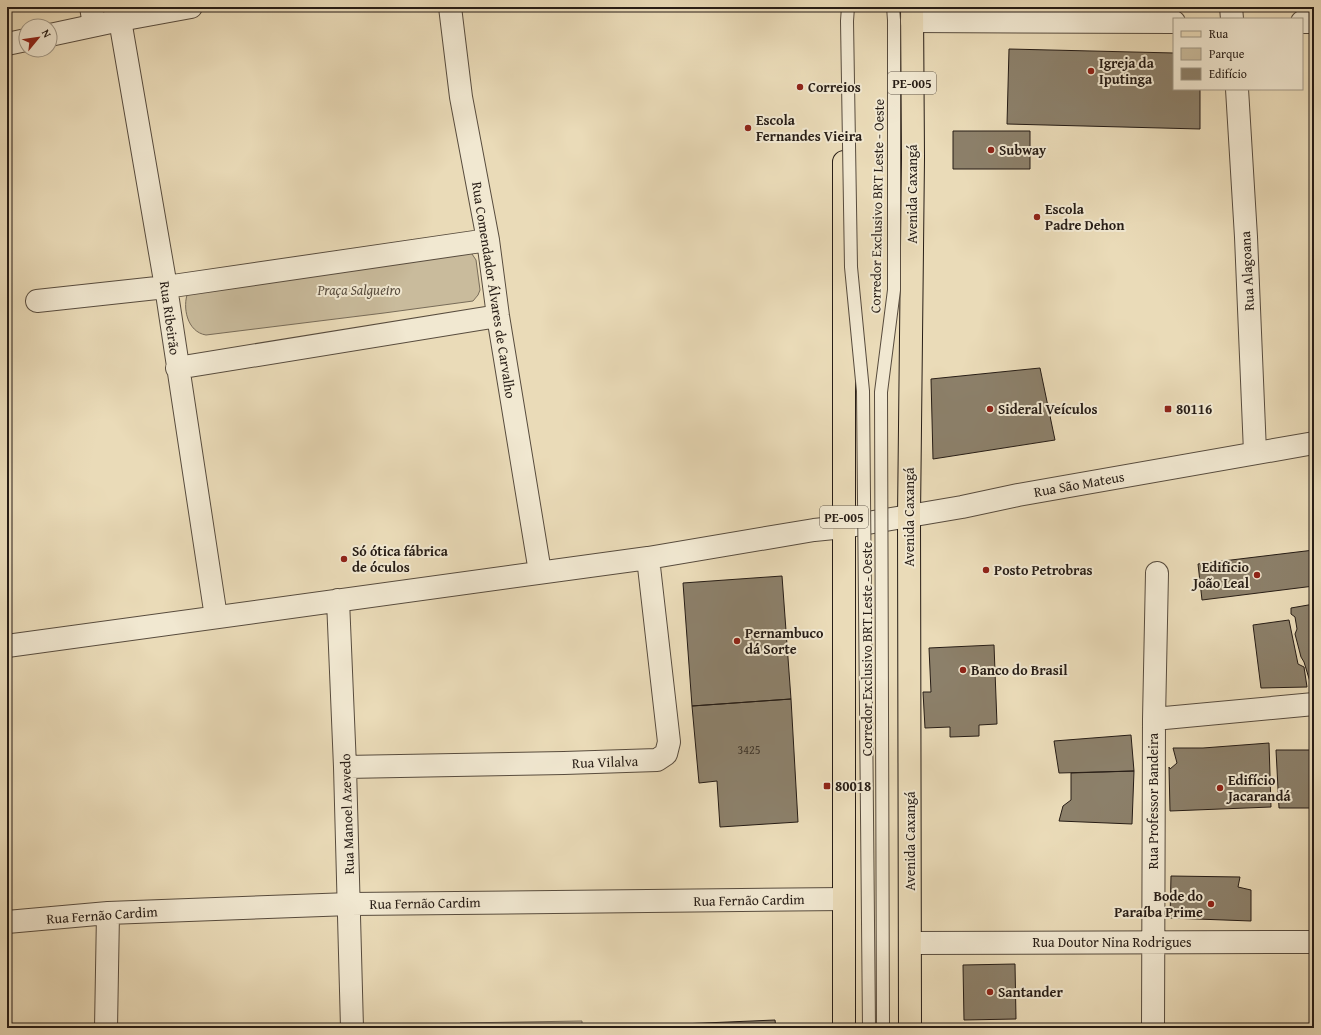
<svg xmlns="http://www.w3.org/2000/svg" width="1321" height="1035" viewBox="0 0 1321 1035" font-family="'Gentium Book Plus',serif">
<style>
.green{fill:#c9bb9c;stroke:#786c59}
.building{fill:#8c806a;stroke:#271d16}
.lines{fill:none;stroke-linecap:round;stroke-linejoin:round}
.minor-casing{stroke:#584c3e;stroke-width:24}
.tertiary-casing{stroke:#584c3e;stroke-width:24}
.primary-casing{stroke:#271d16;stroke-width:24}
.minor{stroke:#f1e8d1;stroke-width:22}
.tertiary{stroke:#f1e8d1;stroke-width:22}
.primary{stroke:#eadbb8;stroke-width:22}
.service-bridge-casing{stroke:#584c3e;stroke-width:14;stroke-linecap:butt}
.service-bridge{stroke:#f1e8d1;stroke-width:12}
.poi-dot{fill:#8f2418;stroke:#f1e8d1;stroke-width:1.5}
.labels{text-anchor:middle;stroke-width:4;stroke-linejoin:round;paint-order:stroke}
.number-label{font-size:12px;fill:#40362b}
.shield{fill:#f1e8d1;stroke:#645a4e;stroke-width:1}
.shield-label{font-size:13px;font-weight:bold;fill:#271d16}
.poi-label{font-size:14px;font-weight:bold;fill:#271d16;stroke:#f1e8d1;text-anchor:start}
.street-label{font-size:14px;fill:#271d16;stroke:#f1e8d1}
.park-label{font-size:14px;font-style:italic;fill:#584c3e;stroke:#f1e8d1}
</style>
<rect width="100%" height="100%" fill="#eadbb8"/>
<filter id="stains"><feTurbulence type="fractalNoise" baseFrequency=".005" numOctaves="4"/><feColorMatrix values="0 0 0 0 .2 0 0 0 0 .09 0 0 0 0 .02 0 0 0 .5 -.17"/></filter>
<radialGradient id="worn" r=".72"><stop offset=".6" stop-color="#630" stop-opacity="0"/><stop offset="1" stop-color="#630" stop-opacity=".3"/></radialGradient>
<path class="green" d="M468,251L472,254L476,260L480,290L478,295L473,301L384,313L206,335C187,332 182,307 188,292Z
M582,1021V1028H461L460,1023Z"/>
<path class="building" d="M1009,49L1174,53V89H1200V129L1007,124Z
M953,131H1030V169H953Z
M1040,368L1055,440L933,459L931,379Z
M1314,550V586L1202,600L1198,564Z
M782,576L791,699L692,706L683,583Z
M1314,604V685H1311L1304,662L1301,657L1295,634L1297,629L1295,617L1291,614V608Z
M1289,620L1298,664L1304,667L1307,687L1261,688L1253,625Z
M994,645L997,724L979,725V736L950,737V727L925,728L923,692H931L929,648Z
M791,699L798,822L720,827L717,781L699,783L692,706Z
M1131,735L1134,771L1059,773L1054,741Z
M1269,743L1271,807L1170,811L1169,767L1170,769L1177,763L1173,748H1203Z
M1276,750H1314V808H1279Z
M1134,771L1132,824L1059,821L1063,806L1071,800V773Z
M1171,876L1240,877L1238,887L1251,890V921L1170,918Z
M1015,964L1016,1019L964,1020L963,965Z
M775,1020L776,1028H610V1027Z"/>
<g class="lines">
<defs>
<path id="minor" d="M91,7L94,25
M450,7L461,97L488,240L498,316L540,572
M1231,7L1232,19
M120,20L166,287L216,617
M912,21L1174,22
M1302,22H1314
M1237,89L1246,237L1255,452
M37,301L166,287L488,240
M177,368L498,316
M338,600L345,767L352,1028
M7,646L648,558L814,530L844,527L909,516
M1154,719L1314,704
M345,767L564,763L657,760L666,754L669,742L648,558
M7,922L108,913L350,904L844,899
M910,943L1314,942
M106,1028L108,913
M1153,1028L1154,719L1157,573"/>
<path id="tertiary" d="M50,35L120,20L191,7
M7,44L26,40
M909,516L962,507L1018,495L1314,443"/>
<path id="primary" d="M844,162V1028
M910,1028L909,516L913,158L912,7"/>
</defs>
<use href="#minor" class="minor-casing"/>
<use href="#tertiary" class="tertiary-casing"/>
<use href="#primary" class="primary-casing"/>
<use href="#minor" class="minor"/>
<use href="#tertiary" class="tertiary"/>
<use href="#primary" class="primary"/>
<defs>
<path id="service-bridge" d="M848,7L847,21L851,267L863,391L869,1028
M883,1028L881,392L894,290V20L893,7"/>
</defs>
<use href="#service-bridge" class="service-bridge-casing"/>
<use href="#service-bridge" class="service-bridge"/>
</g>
<g class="poi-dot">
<circle cx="1091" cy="71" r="4"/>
<circle cx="800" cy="87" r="4"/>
<circle cx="748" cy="128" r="4"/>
<circle cx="991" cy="150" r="4"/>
<circle cx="1037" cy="217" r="4"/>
<circle cx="990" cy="409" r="4"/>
<rect x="1164" y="405" width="8" height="8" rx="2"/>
<circle cx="344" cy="559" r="4"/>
<circle cx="986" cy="570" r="4"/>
<circle cx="1257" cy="575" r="4"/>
<circle cx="737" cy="641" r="4"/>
<circle cx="963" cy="670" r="4"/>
<rect x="823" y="782" width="8" height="8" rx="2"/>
<circle cx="1220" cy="788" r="4"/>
<circle cx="1211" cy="904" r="4"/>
<circle cx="990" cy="992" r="4"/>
</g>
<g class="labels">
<g class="number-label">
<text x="749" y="754">3425</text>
</g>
<g class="shield">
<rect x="888" y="72" width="48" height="22" rx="3"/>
<rect x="820" y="506" width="48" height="22" rx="3"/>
</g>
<g class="shield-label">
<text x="912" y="88">PE-005</text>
<text x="844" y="522">PE-005</text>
</g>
<g class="poi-label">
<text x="1099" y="68">Igreja da<tspan x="1099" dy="16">Iputinga</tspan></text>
<text x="808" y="92">Correios</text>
<text x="756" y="125">Escola<tspan x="756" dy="16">Fernandes Vieira</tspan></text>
<text x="999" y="155">Subway</text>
<text x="1045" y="214">Escola<tspan x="1045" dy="16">Padre Dehon</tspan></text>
<text x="998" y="414">Sideral Veículos</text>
<text x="1176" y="414">80116</text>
<text x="352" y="556">Só ótica fábrica<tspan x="352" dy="16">de óculos</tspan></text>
<text x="1249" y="572" text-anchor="end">Edificio<tspan x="1249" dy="16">João Leal</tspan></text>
<text x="994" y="575">Posto Petrobras</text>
<text x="745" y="638">Pernambuco<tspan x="745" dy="16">dá Sorte</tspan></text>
<text x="971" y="675">Banco do Brasil</text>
<text x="1228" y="785">Edifício<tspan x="1228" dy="16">Jacarandá</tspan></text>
<text x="835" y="791">80018</text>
<text x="1203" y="901" text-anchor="end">Bode do<tspan x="1203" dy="16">Paraíba Prime</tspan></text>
<text x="998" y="997">Santander</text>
</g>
<g class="street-label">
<text transform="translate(912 194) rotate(-90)" y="5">Avenida Caxangá</text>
<text transform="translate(877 206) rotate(-89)" y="5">Corredor Exclusivo BRT Leste - Oeste</text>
<text transform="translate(1247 271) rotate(-93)" y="5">Rua Alagoana</text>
<text transform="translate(494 290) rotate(81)" y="5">Rua Comendador Álvares de Carvalho</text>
<text transform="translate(170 318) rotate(82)" y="5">Rua Ribeirão</text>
<text transform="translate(1079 484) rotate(-10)" y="5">Rua São Mateus</text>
<text transform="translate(909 517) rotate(-90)" y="5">Avenida Caxangá</text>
<text transform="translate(867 649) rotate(-90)" y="5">Corredor Exclusivo BRT Leste - Oeste</text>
<text transform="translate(605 762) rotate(-2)" y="5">Rua Vilalva</text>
<text transform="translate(1153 801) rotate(-90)" y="5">Rua Professor Bandeira</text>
<text transform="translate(347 814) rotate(-92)" y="5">Rua Manoel Azevedo</text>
<text transform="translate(910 841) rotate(-90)" y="5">Avenida Caxangá</text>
<text transform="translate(749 900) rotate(-1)" y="5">Rua Fernão Cardim</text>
<text transform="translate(425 903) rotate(-1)" y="5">Rua Fernão Cardim</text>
<text transform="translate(102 915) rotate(-4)" y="5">Rua Fernão Cardim</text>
<text x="1112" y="947">Rua Doutor Nina Rodrigues</text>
</g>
<g class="park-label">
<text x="359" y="295">Praça Salgueiro</text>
</g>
</g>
<rect width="1321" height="1035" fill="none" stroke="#eadbb8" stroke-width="24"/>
<rect x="8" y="8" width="1305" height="1019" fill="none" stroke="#271d16" stroke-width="2"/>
<rect x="12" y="12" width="1297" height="1011" fill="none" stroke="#271d16"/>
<rect x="1173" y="18" width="130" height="72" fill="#f1e8d1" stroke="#a09786"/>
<rect x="1181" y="31" width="20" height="6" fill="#eadbb8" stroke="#a09786"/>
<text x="1209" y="38" font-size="12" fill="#271d16">Rua</text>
<rect x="1181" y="48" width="20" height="12" fill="#c9bb9c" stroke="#a09786"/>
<text x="1209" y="58" font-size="12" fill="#271d16">Parque</text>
<rect x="1181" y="68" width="20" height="12" fill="#8c806a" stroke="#a09786"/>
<text x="1209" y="78" font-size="12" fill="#271d16">Edifício</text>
<g transform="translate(38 38) rotate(61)"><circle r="19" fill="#f1e8d1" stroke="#a09786"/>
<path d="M0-3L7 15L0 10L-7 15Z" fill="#8f2418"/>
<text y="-6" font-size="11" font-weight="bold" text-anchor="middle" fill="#271d16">N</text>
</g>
<rect width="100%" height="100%" filter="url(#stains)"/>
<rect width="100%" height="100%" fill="url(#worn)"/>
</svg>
